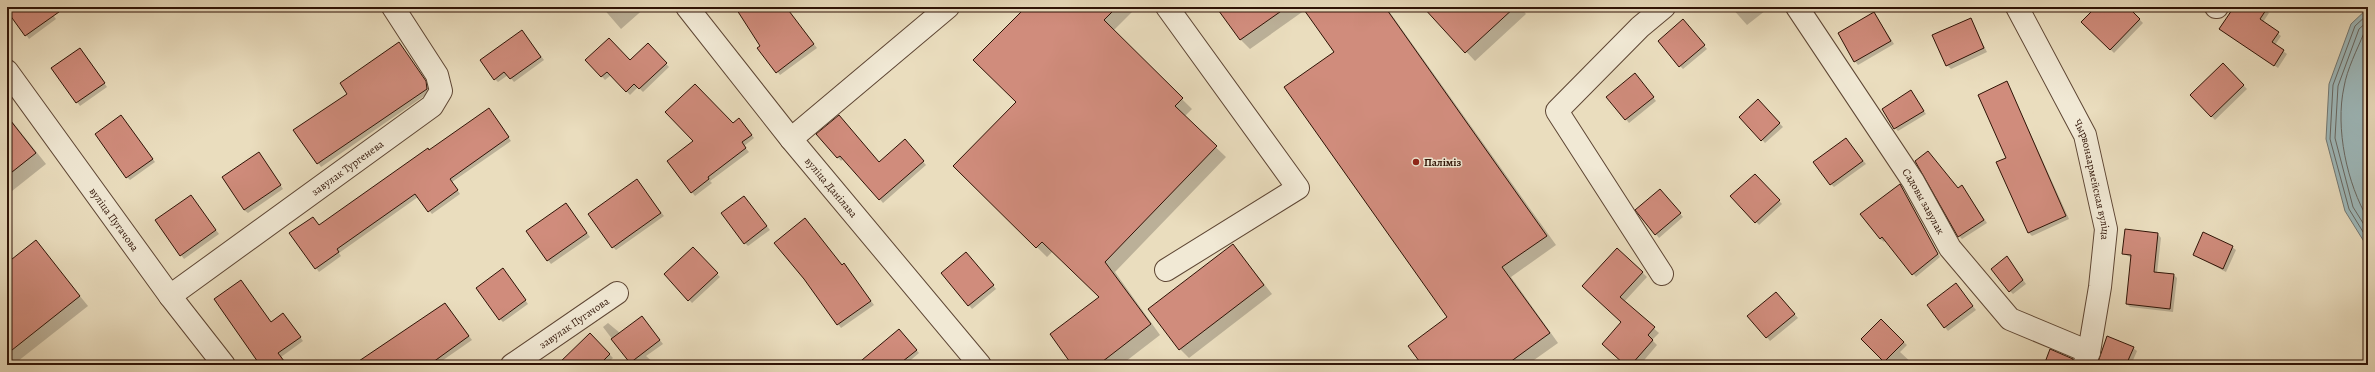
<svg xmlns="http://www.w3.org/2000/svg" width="2375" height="372" viewBox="0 0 2375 372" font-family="Alegreya,serif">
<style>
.water{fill:#9db9bc;stroke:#717773}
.shadow{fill:#0003}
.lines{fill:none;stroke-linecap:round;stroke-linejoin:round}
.shore{stroke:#666661;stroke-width:1}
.building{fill:#d08c7c;stroke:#2f1306}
.minor-casing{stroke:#5e4634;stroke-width:24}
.minor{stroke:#f1e9d5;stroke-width:22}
.poi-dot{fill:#8f2418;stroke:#f1e9d5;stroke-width:1.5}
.labels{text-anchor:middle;stroke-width:3;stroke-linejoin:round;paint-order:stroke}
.poi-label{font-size:11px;font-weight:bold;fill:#2f1306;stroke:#f1e9d5;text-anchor:start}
.street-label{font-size:11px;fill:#2f1306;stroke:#f1e9d5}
</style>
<rect width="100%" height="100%" fill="#eaddbe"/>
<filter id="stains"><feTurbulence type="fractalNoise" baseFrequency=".005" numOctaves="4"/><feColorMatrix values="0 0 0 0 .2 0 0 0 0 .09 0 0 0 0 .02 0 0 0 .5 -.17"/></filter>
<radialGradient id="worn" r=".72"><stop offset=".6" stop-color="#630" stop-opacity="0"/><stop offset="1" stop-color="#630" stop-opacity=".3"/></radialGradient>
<path class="water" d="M2368,8V248L2345,211L2326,139L2329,84L2351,24Z"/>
<path class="shadow" d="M7,7H47L56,19L29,39Z
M602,7H646L621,29Z
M736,7H785L817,48L780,75L759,48L762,46Z
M1027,7H1137L1113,31L1192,109L1184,117L1226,157L1115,272L1160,335L1121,365H1073L1101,297L1053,251L1047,257L954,166L1017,102Z
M1218,7H1386L1556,245L1511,277L1558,343L1527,365H1423L1449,317L1335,53L1305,10L1250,49L1241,40Z
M1424,7H1520L1526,14L1475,61Z
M1731,7H1770L1747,25Z
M2098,7H2127L2143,23L2114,53L2083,22Z
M2232,7H2262L2269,13L2263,22L2281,36L2275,45L2287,54L2278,68L2224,32L2233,10Z
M1874,13L1894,44L1858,65L1855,61Z
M1970,19L1987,52L1951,69L1947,65Z
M1686,24L1707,49L1683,69L1680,66Z
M525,35L544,60L514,82L508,75L498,82L495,79Z
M648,44L669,67L643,92L638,87L630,95L611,75L605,80L587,60L630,61Z
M402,47L429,86L430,92L321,167L295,130L348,94Z
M83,52L107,87L80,106L52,69Z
M2223,64L2247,89L2215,120L2191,95Z
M1638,78L1656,101L1629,123L1608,97Z
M2007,82L2069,219L2032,236L2029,233L2007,158Z
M1911,92L1926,114L1898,131L1895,128Z
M1758,101L1783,127L1765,143L1741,117Z
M492,113L511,141L452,182L460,194L432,214L418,197L339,253L341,256L319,272L316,268L313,218L320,226L429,151Z
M7,115L46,164L7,195Z
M121,116L155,162L130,180L127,177Z
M743,123L754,138L744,146L749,152L710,181L712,183L695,196L668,162L733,125Z
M818,134L879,163L908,144L926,165L883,203L844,158L841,161Z
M1846,139L1866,164L1834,187L1831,184Z
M262,157L283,189L248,213L244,210Z
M1755,175L1782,204L1759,225L1732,196Z
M637,181L664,216L616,250L613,247Z
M1900,185L1940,257L1916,277L1886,240L1884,242L1880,239Z
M1962,186L1987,223L1962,239L1959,236L1958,189Z
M1663,193L1683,217L1659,238L1637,210Z
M194,200L219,234L184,259L156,221Z
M747,200L770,230L748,246L745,243Z
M566,204L590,237L551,264L527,232Z
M2158,234L2161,238L2157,273L2174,275L2177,278L2173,312L2130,307L2127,304L2132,258L2124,254Z
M36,242L88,306L13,365H7V264Z
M1233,245L1272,294L1189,358L1180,349Z
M2232,247L2236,250L2226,272L2194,255Z
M693,248L720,277L692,303L665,274Z
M970,257L996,289L972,309L942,273Z
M2007,257L2026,284L2013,294L2010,291Z
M844,264L874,305L841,328L838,324Z
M1642,272L1647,277L1624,302L1659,333L1652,340L1657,345L1640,365H1625L1603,344L1622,323L1589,291Z
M506,273L528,304L503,322L500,319Z
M241,281L272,323L286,318L303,341L281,357L287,365H262Z
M1959,288L1976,310L1948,331L1928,306Z
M1779,296L1798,318L1770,341L1749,316Z
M448,308L472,340L436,365H375L368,355L395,337L397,338Z
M642,317L663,344L646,356L656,365H632L603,327L608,323L620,333Z
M1881,320L1907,345L1900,352L1914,365H1889L1862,339Z
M902,333L919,353L905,365H864Z
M590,334L613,358L606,365H569Z
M2133,348L2137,351L2131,365H2098Z
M1716,362L1719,365H1713Z"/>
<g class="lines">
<path class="shore" d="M2368,14L2355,26L2333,85L2330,139L2349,209L2368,240
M2368,21L2359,29L2338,86L2335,138L2353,207L2368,231
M2368,29L2364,33C2357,50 2347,69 2344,87C2335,128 2347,184 2368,219"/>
</g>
<path class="building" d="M7,7H66L25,36L7,11Z
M735,7H786L814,44L776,73L757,48L760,46Z
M1026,7H1117L1104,20L1183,98L1175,106L1217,146L1105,262L1151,324L1098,365H1072L1050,334L1099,297L1042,242L1036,248L953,166L1016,102L973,60Z
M1216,7H1287L1240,40Z
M1302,7H1385L1547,236L1502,267L1550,333L1506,365H1422L1408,346L1447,317L1284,87L1334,52Z
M1423,7H1515L1465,53Z
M2096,7H2128L2140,19L2110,50L2081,22Z
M2234,7H2268L2260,19L2279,32L2272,42L2284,50L2274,66L2219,29Z
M1874,12L1891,41L1854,62L1838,33Z
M1971,18L1984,48L1946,66L1932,35Z
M1683,19L1705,45L1679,67L1658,41Z
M522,30L541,57L510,79L504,72L494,80L480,60Z
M609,38L630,60L648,43L667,63L639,89L634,84L626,92L607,72L601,77L585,60Z
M399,42L426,81L427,89L317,164L293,130L347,94L340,83Z
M80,48L105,83L76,103L51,68Z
M2223,63L2244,85L2211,117L2190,95Z
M1635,73L1654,97L1625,120L1606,97Z
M2007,81L2066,216L2028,233L1996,162L2006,158L1978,95Z
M695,84L733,123L739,118L752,135L742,142L746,148L708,177L709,179L691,193L667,161L693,141L665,112Z
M1911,90L1924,111L1894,129L1882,109Z
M1758,99L1780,123L1761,141L1739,117Z
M489,108L509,137L450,179L458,190L428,212L415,194L337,249L339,252L315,269L289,233L313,217L319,225L428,148L429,150Z
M121,115L153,159L126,178L95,134Z
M839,115L879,162L905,139L924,161L879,200L840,156L837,158L816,134Z
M7,116L36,153L7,176Z
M1846,138L1863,161L1830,185L1813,162Z
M1928,151L1958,188L1962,185L1984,220L1958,237L1915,161Z
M259,152L281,185L244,210L222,177Z
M1755,174L1780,200L1755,223L1730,196Z
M637,179L661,213L612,248L588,214Z
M1900,184L1938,254L1912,275L1882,237L1880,239L1860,214Z
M1660,189L1681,213L1655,235L1635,210Z
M191,195L216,230L180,256L155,220Z
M744,196L767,226L744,244L721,213Z
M566,203L587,233L547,261L526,231Z
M805,218L842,265L844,263L871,301L837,325L804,279L774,243Z
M2125,229L2158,233L2154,272L2174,274L2170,309L2126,304L2131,255L2122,254Z
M2203,232L2233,246L2223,269L2193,255Z
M36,240L80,296L7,354V263Z
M1233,244L1264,285L1179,350L1148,309Z
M693,247L718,273L688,301L664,274Z
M1617,248L1643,272L1620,297L1655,327L1648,335L1653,340L1631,365H1625L1602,344L1621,322L1582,286Z
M966,252L994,285L968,306L941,273Z
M2007,256L2023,280L2009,292L1991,269Z
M503,268L526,300L499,320L476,288Z
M241,280L271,322L283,313L301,337L278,353L287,365H260L214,299Z
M1956,283L1973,306L1944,328L1927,305Z
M1776,292L1795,314L1766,338L1747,316Z
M445,303L469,336L429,365H353Z
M642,316L660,340L630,363L611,339Z
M1881,319L1904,342L1884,362L1861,339Z
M899,329L917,350L898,365H856Z
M590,333L610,354L599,365H557Z
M2107,336L2134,347L2126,365H2097Z
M2050,349L2073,359L2072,365H2044Z"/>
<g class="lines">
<defs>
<g id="minor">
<path id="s1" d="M687,7L791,139L980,365"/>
<path id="s2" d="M1797,7L1913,181L1950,248L2010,319L2089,352"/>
<path id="s3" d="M2017,7L2085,135L2106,229L2100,287L2089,352L2084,365"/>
<path d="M2216,7H2217"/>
<path id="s4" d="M7,71L170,296L224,365"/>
<path d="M791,139L948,7"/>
<path d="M1166,270L1298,188L1167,7"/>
<path d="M1662,274L1557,111L1640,27L1664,7"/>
<path id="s5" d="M170,296L432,106L441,91L437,75L393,7"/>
<path id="s6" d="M512,365L617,293"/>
</g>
</defs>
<use href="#minor" class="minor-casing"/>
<use href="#minor" class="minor"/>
</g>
<circle class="poi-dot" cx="1416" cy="162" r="4"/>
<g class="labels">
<g class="poi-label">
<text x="1424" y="166">Паліміз</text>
</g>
<g class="street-label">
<text dy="4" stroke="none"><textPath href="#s5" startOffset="219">завулак Тургенева</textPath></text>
<text dy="4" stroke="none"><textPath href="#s3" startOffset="190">Чырвонаармейская вуліца</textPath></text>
<text dy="4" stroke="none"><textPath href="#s1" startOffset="231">вуліца Данілава</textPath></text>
<text dy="4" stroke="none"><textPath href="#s2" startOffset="232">Садовы завулак</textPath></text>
<text dy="4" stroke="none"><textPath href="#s4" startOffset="183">вуліца Пугачова</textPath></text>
<text dy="4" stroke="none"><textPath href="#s6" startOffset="75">завулак Пугачова</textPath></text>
</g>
</g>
<rect width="2375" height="372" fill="none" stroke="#eaddbe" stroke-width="24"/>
<rect x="8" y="8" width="2359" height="356" fill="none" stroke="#2f1306" stroke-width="2"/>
<rect x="12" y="12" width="2351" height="348" fill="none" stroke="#2f1306"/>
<rect width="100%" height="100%" filter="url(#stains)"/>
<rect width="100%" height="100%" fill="url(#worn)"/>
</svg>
